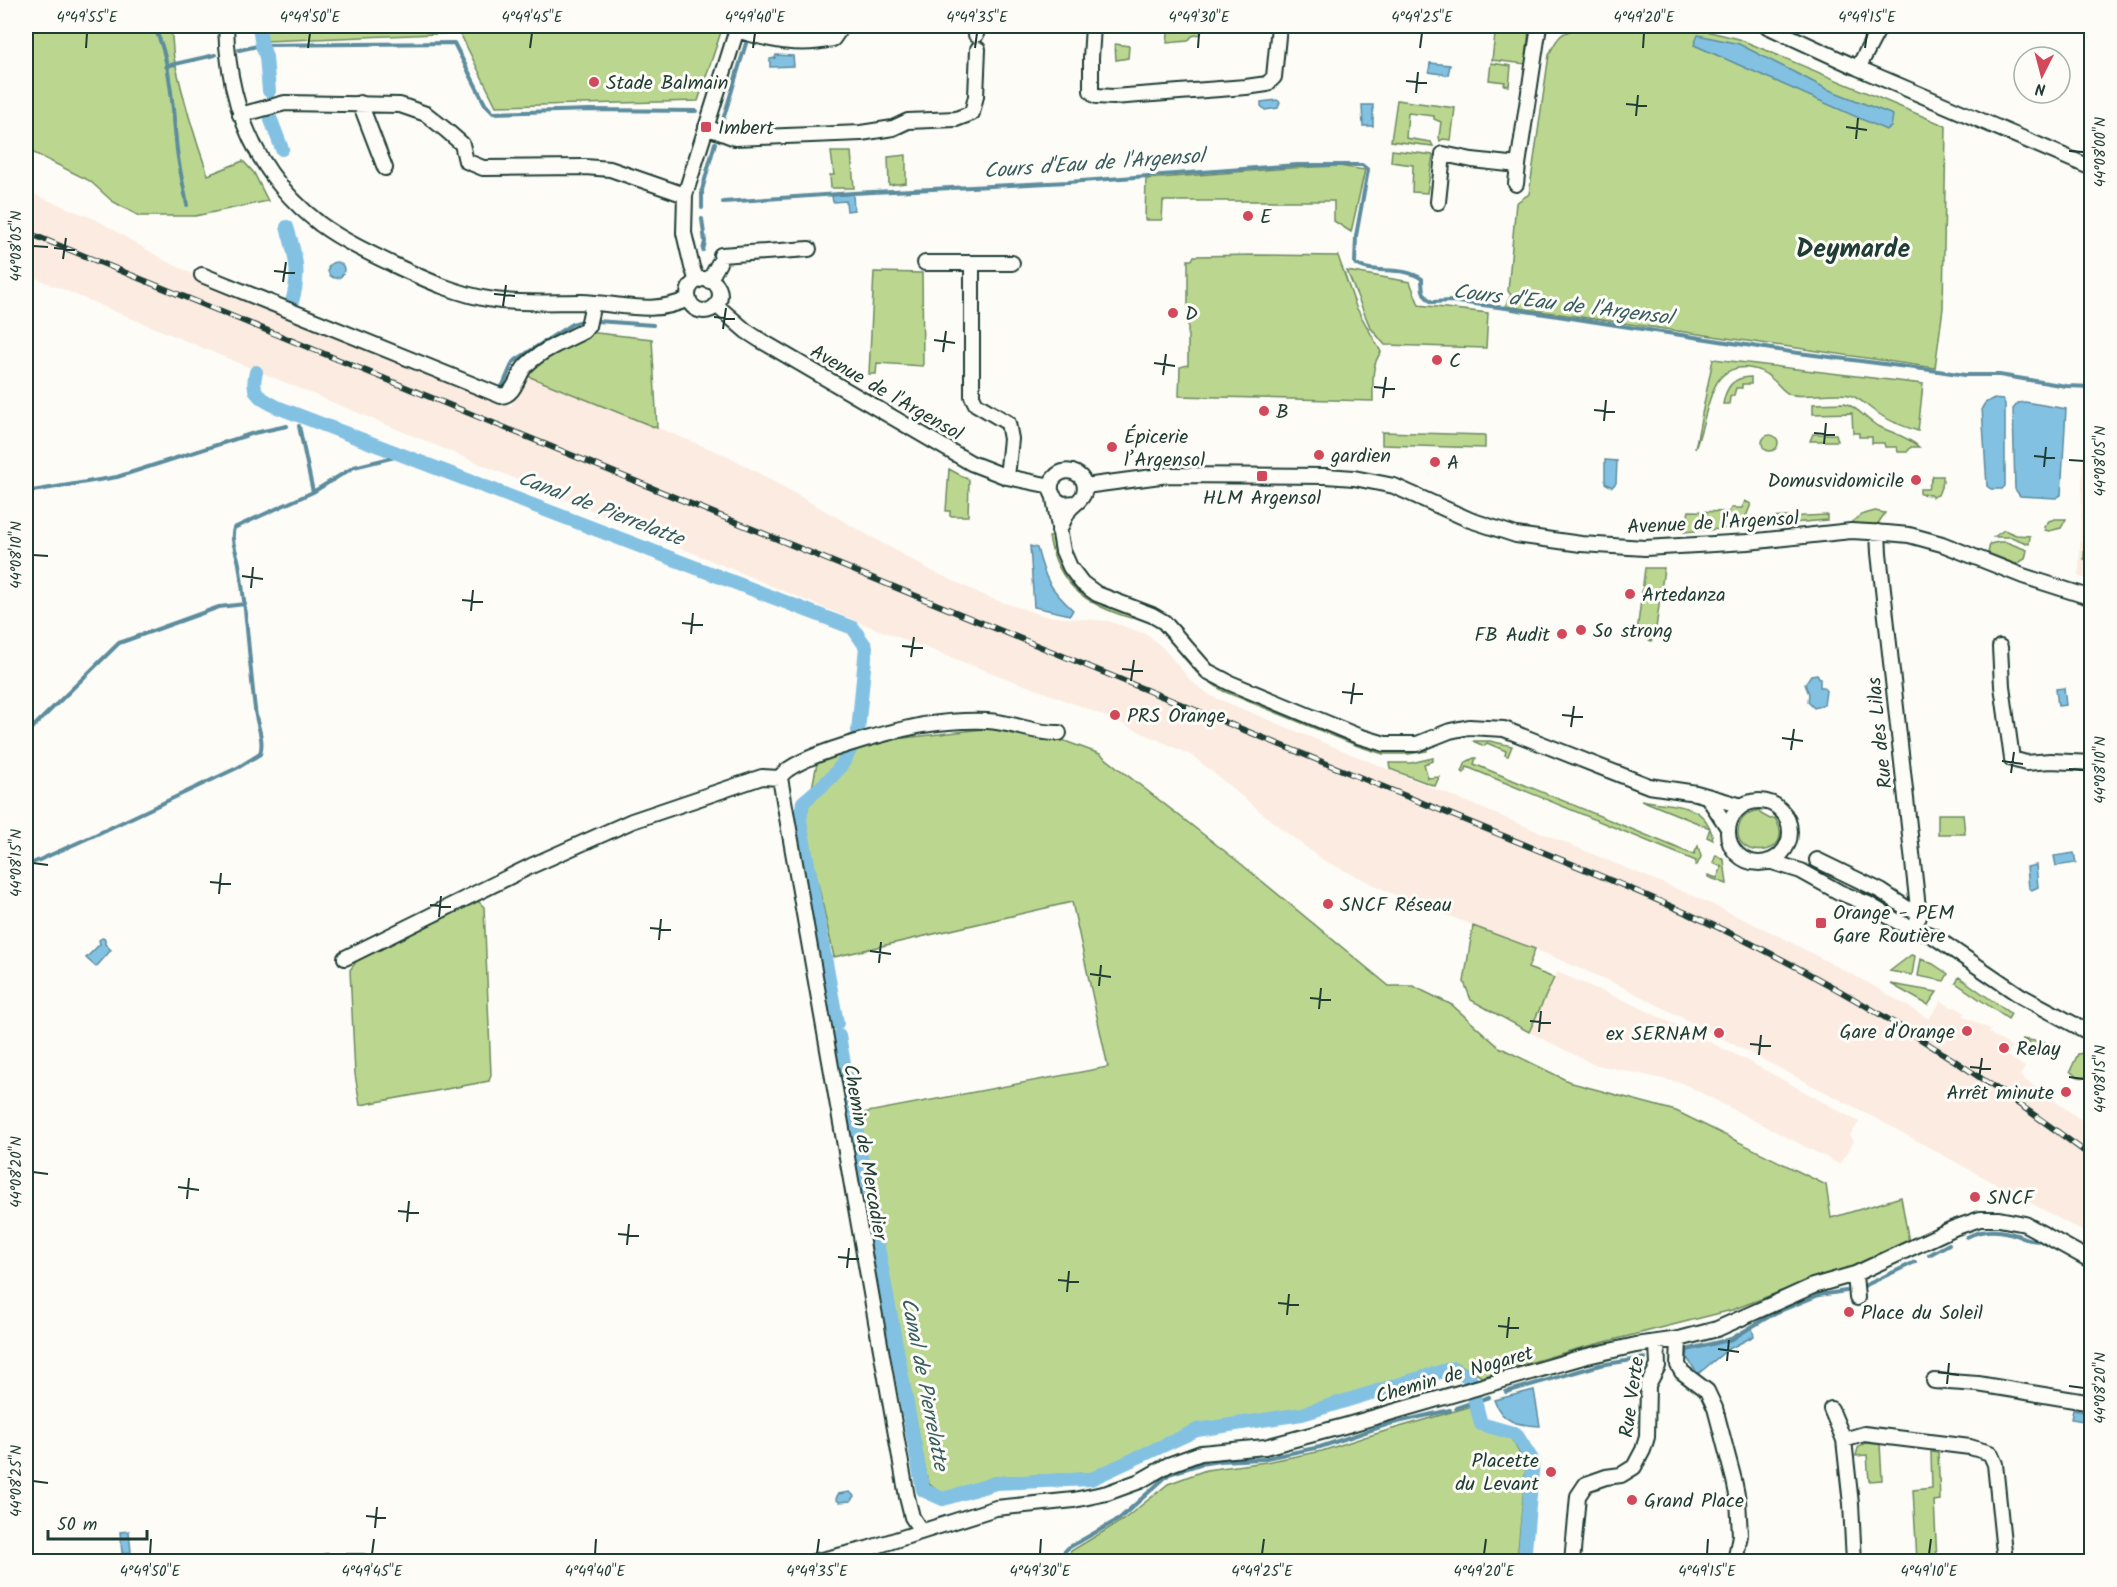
<svg xmlns="http://www.w3.org/2000/svg" width="2117" height="1587" viewBox="0 0 2117 1587" font-family="Kalam,sans-serif">
<style>
.built{fill:#fcebe0}
.green{fill:#bbd78f;stroke:#6d8a62;stroke-width:1.5}
.water{fill:#83c1e3;stroke:#5b8c9d;stroke-width:1.5}
.lines{fill:none;stroke-linecap:round;stroke-linejoin:round}
.stream{stroke:#5b8c9d;stroke-width:4}
.canal{stroke:#83c1e3;stroke-width:14}
.minor-casing{stroke:#1f3d34;stroke-width:18}
.minor{stroke:#fdfcf7;stroke-width:14}
.rail-casing{stroke:#1f3d34;stroke-width:6}
.rail{stroke:#fdfcf7;stroke-width:4;stroke-dasharray:11;stroke-linecap:butt}
.ticks{fill:none;stroke:#1f3d34;stroke-width:2}
.poi-dot{fill:#d1495b;stroke:#fdfcf7;stroke-width:2}
.labels{text-anchor:middle;stroke-width:6;stroke-linejoin:round;paint-order:stroke}
.poi-label{font-size:20px;fill:#1f3d34;stroke:#fdfcf7;text-anchor:start}
.street-label{font-size:20px;fill:#1f3d34;stroke:#fdfcf7}
.water-label{font-size:21px;font-style:italic;fill:#385e60;stroke:#fdfcf7}
.district-label{font-size:26px;font-weight:bold;fill:#1f3d34;stroke:#fdfcf7}
.neatline{fill:none;stroke:#1f3d34;stroke-width:2}
.ticks-label{font-size:15px;text-anchor:middle;fill:#1f3d34}
</style>
<rect width="100%" height="100%" fill="#fdfcf7"/>
<filter id="ink" filterUnits="userSpaceOnUse"><feTurbulence type="fractalNoise" baseFrequency=".0167" numOctaves="2"/><feDisplacementMap in="SourceGraphic" scale="12" xChannelSelector="R" yChannelSelector="G"/><feConvolveMatrix kernelMatrix="1 2 1 2 8 2 1 2 1" color-interpolation-filters="sRGB"/></filter>
<g filter="url(#ink)">
<path class="built" d="M26,191L99,221L164,260L233,294L511,406L525,375L728,456L930,570L990,598L1044,616L1108,621L1148,635L1163,648L1192,682L1211,696L1696,897L1775,934L1870,984L1929,1019L1941,1001L1953,1008L1955,1007L1965,1013L1963,1016L1991,1030L1989,1033L2012,1047L2007,1056L2025,1067L2020,1076L2091,1127V1236L1879,1120L1625,988L1535,949L1395,895L1323,860L1283,830L1193,756L1143,733L1088,709L858,622L26,274Z
M2083,455H2091V580L2079,577Z
M1557,972L1637,1006L1750,1062L1859,1122L1850,1135L1854,1141L1847,1153L1839,1164L1682,1083L1593,1064L1529,1032Z"/>
<path class="green" d="M26,26H170C173,36 172,47 174,58C183,98 194,136 208,175L243,161L254,173L268,201L195,216H139L112,201L90,181L26,149Z
M266,26H723L698,101L496,106L460,33L266,41Z
M1169,26H1202L1201,34L1192,36L1188,41L1167,43Z
M1496,26H1529L1526,64L1492,60Z
M1587,27L1702,30L1739,39L1946,126L1943,308L1935,368L1505,306L1511,295L1508,291L1516,203L1529,194L1549,55C1559,32 1564,31 1587,27Z
M1115,44L1129,46L1128,58L1116,60Z
M1491,63L1511,66L1509,86L1504,85L1505,82L1489,80Z
M1397,100L1455,108L1451,140L1443,139L1440,141L1439,137L1441,122L1434,119V116L1408,113L1406,138L1431,142L1433,146L1391,141Z
M1392,150L1433,155L1427,193L1412,192L1413,165L1391,162Z
M831,152H851L854,188H831L830,175H834Z
M906,155V183L889,185L888,157Z
M1339,166L1365,170L1351,232L1334,221V201H1163L1162,220H1145L1146,179L1290,168Z
M1256,255L1338,256L1356,307L1381,352C1371,365 1373,384 1373,401L1179,396L1180,367L1188,365V260H1192L1194,256Z
M1347,271L1410,282L1419,305L1488,313L1486,348L1385,345L1370,327Z
M874,272L922,273L923,366L877,363L876,374H869Z
M587,332L652,339L657,428L525,375L536,364Z
M1713,359L1923,384L1918,431C1905,427 1887,420 1876,412C1866,406 1861,398 1849,395C1832,391 1804,399 1789,394C1781,390 1779,384 1772,379C1759,366 1736,363 1722,376C1709,387 1703,431 1695,449Z
M1751,377V384H1742V388H1736L1734,395L1730,397L1729,404H1723C1726,387 1733,377 1751,377Z
M1845,403C1858,408 1865,418 1876,425C1891,433 1907,436 1919,447H1911L1907,452H1898L1897,447H1885L1884,443H1872V437H1859V433H1853L1852,413L1813,414V404Z
M1382,432L1485,435V448L1382,445Z
M1813,434H1836L1838,441H1810Z
M1762 443a8 8 0 1 1 16 0a8 8 0 1 1-16 0Z
M2087,459H2092L2090,559H2084Z
M949,469L969,480L968,516H950V511H946Z
M1933,476H1943V482L1938,495L1932,497L1931,495L1920,494V489H1928Z
M1745,501L1751,504L1745,519L1827,515V520L1684,532L1689,511L1729,512L1731,508H1742Z
M1875,511L1885,513L1877,525L1847,526L1861,515Z
M2055,519H2066L2061,528L2049,531L2045,530L2044,527L2049,521Z
M2004,530L2016,535L2030,536L2029,544L2011,537H1994Z
M1053,536C1060,585 1089,600 1132,615L1131,618C1086,605 1058,585 1049,537Z
M1999,542H2006L2027,550L2025,559L2016,564L1988,553L1990,544Z
M1645,568H1664L1655,636L1651,641L1637,632Z
M1187,655L1204,675L1212,681L1370,747L1390,751H1403L1426,747L1427,751L1409,754H1383L1358,746L1223,691L1197,673L1183,657Z
M993,728L1062,740L1100,754L1240,863L1389,986H1413L1452,1005L1499,1047L1572,1083L1676,1111L1826,1185L1831,1218L1901,1197L1909,1242L1857,1266L1816,1278L1732,1310L1573,1350L1482,1377L1455,1362L1299,1411L1194,1427L1093,1473L994,1477L943,1495L928,1483L857,1114L1108,1067L1072,902L834,957L805,823L818,758L895,739Z
M1473,741H1490L1512,746L1508,756L1505,755L1506,751L1487,743L1484,746Z
M1433,758V761L1424,764L1428,778L1439,777L1435,786L1390,769L1389,763H1411Z
M1474,758H1476L1474,764L1687,852L1694,854L1698,846L1701,857L1697,865H1695L1696,861L1467,767L1464,773L1462,772L1466,762Z
M1641,800C1672,807 1707,800 1713,840L1707,837L1710,828Z
M1759,810L1761,814L1770,819L1775,818C1800,860 1725,861 1740,823C1743,815 1751,812 1759,810Z
M1938,814H1963L1965,834H1938Z
M1716,855L1724,860L1727,884L1708,877V875L1717,878L1722,867L1713,863Z
M477,900L484,907L491,1075L489,1081L360,1105L355,1074L350,970L358,959Z
M1473,926L1535,949L1528,968L1554,978L1529,1032L1471,1000L1464,982Z
M1911,955L1915,956L1912,975L1890,971Z
M1921,959L1933,964L1948,974L1944,981L1918,976Z
M1959,977L2011,1014L2008,1019L1956,983Z
M1891,984L1937,992L1928,1005Z
M2022,1039L2054,1044L2046,1053Z
M2084,1053C2091,1059 2091,1067 2090,1076C2081,1079 2077,1078 2070,1071L2078,1054Z
M1472,1406L1476,1427L1511,1438L1526,1465L1517,1561H1065L1071,1551L1123,1520L1168,1484L1206,1470L1266,1462L1322,1451L1365,1437Z
M1865,1443L1880,1444L1882,1480L1869,1481L1867,1455L1856,1456L1858,1448Z
M1931,1452L1938,1453L1940,1500L1934,1501L1937,1561H1917L1913,1490L1932,1488Z"/>
<path class="water" d="M1698,35L1739,44L1827,89L1893,115L1891,127L1886,130L1694,45Z
M776,55L793,56L794,66L770,67V59L775,58Z
M1430,63L1450,65L1448,75L1429,72Z
M1277,100L1280,102L1278,108L1265,110L1261,106V102Z
M1362,105H1373V126H1363Z
M853,194L854,210L847,211L846,201L833,202L832,196Z
M328 270a8 8 0 1 1 16 0a8 8 0 1 1-16 0Z
M1992,399L2003,400L2005,404V486L2002,489H1991L1987,486L1982,408L1985,403Z
M2025,402L2066,409L2061,495L2056,498L2020,496L2015,489L2013,409L2018,403Z
M1605,460L1617,461L1616,483L1612,487L1605,483Z
M1030,546L1037,548C1045,579 1049,588 1073,610L1070,615L1034,607Z
M1817,674L1820,679V687H1824L1826,691L1824,705L1814,708L1808,702L1809,694L1805,684L1811,675Z
M2064,688L2066,705L2058,706L2056,689Z
M2074,853L2076,863L2056,866L2054,856Z
M2036,865L2038,887L2032,890L2029,888L2027,867Z
M102,938L105,939V944L111,950L96,967L86,958L100,944L99,940Z
M1752,1327L1754,1336L1727,1350L1698,1374L1687,1358L1688,1351L1733,1340Z
M1534,1390L1540,1426C1518,1425 1502,1423 1494,1400Z
M2073,1410L2090,1413L2089,1422L2071,1419Z
M850,1492L854,1496L851,1501L839,1502L836,1499L838,1494Z
M129,1531L131,1552L122,1553L120,1532Z"/>
<g class="lines">
<path class="stream" d="M153,26C171,54 173,116 177,150C179,168 184,187 187,205
M239,50L262,45L454,43L485,104L493,113L589,110L696,111
M166,66L215,55
M722,123L747,40
M723,202L853,193L1068,182L1297,165H1362L1368,170L1356,236L1355,263C1371,276 1401,264 1422,279C1422,290 1423,296 1432,302L1451,301L1506,308L1791,352L1938,371L1965,375H1999L2066,386L2092,387
M702,208V190L715,143
M702,219L705,242L703,250
M597,321L653,325
M498,390L503,385L513,362L572,324L583,321
M299,426L313,492
M26,492L117,477L254,433L287,426
M26,734L119,643L219,607L245,604
M26,866L95,835L239,767L260,754C265,739 256,724 255,709C249,660 247,612 239,564C237,552 230,541 234,528L313,492L354,467L403,455
M1967,1237C1981,1230 1994,1229 2009,1233C2020,1235 2031,1243 2042,1240
M1929,1255L1949,1244
M1862,1287L1915,1262
M1686,1350L1731,1339L1775,1313L1819,1295L1846,1291
M1506,1392L1600,1365L1645,1358
M1456,1408L1489,1397
M1055,1562L1068,1548L1119,1519L1169,1474L1200,1464L1219,1461L1262,1459L1320,1447L1389,1424L1450,1410"/>
<path class="canal" d="M259,26L261,40
M262,45L266,57L269,91
M271,120L282,149
M287,227C296,256 301,275 291,305
M256,372C250,394 260,398 277,407L853,628L866,647L858,731
M837,1023L800,820L803,802C822,786 840,773 850,750
M839,1036L923,1490L943,1499L996,1483L1091,1479L1197,1430L1302,1414L1453,1368L1470,1378L1471,1383
M1473,1393L1481,1424L1516,1434L1533,1461L1524,1562"/>
<defs>
<path id="minor" d="M226,26C228,106 255,174 320,224C342,240 367,252 392,264C424,279 458,295 494,300C523,304 552,302 581,302C620,303 652,316 688,299
M976,26V35
M1093,26L1091,58V91L1096,96L1113,97L1246,87L1267,84L1274,77L1279,26
M1767,26L1858,68L2092,168
M737,30C769,40 799,47 833,39L842,26
M1858,68L1880,26
M360,103L385,168
M240,115L285,103L400,105L426,114L446,130L462,144L466,161L483,168L585,167L610,169L685,195
M706,127L735,138L861,133L893,128L908,121L956,119L972,113L976,96L978,49
M1516,184L1518,165
M1438,202L1443,154L1472,160L1518,165L1539,26
M721,255L809,249
M925,263H1012
M972,265V396L976,404L1008,423L1011,439L1007,477
M202,275L501,396C514,395 517,378 524,368C538,351 565,341 584,331L588,326L593,303
M688 295a16 16 0 1 1 32 0a16 16 0 1 1-32 0Z
M697,281L692,267L684,233L685,195L738,26
M709,281L719,263
M716,305L746,331L760,340L971,463L1007,477L1051,486
M1085,486L1168,475L1326,476L1354,478L1394,486L1470,520L1516,535L1581,544L1645,548L1748,542L1851,531L1887,533L1909,535L1942,544L2023,576L2092,598
M1054,498L1063,551L1070,567L1082,583L1097,594L1152,615L1164,622L1207,671L1230,683L1358,736L1385,744H1417L1450,731L1469,727L1504,729L1649,786L1696,793L1742,806
M1059,531C1062,524 1065,517 1069,510C1074,504 1082,500 1084,493C1089,475 1067,464 1055,477C1046,486 1052,498 1062,504L1076,503
M1878,532L1879,553L1919,917L1913,928
M2000,647L2002,686L2012,759L2026,763L2050,761L2092,763
M1707,796L1728,828
M1728 832a31 31 0 1 1 62 0a31 31 0 1 1-62 0Z
M1817,860L1881,891L1908,909L1918,911
M1769,861L1801,871L1839,892L1868,904L1898,922L1933,936L2021,996L2092,1034
M345,958L531,866L632,821L762,777L780,778
M1855,1274L1857,1298
M1679,1339L1678,1365L1682,1372L1707,1391L1715,1408L1734,1480L1738,1500L1740,1535L1735,1562
M1934,1381L1978,1384L2092,1403
M1831,1409L1844,1440
M921,1531L912,1517L907,1497L780,778C789,756 898,730 923,725C944,722 967,720 987,721C1012,722 1035,734 1059,733
M326,1562H363
M813,1562L867,1549L996,1508L1074,1500L1107,1493L1140,1481L1168,1465L1201,1453L1265,1447L1344,1426L1583,1357L1636,1345L1679,1339L1717,1329L1813,1286L1855,1274L1954,1228L1980,1219H1999L2025,1224L2092,1261
M1572,1562L1578,1496L1586,1484L1606,1477L1621,1475L1634,1467L1643,1450L1647,1437L1648,1385L1658,1366L1657,1343
M1854,1562L1851,1504L1844,1440L1864,1434L1970,1447L1990,1453L1995,1464L2005,1562"/>
</defs>
<use href="#minor" class="minor-casing"/>
<use href="#minor" class="minor"/>
<defs>
<path id="rail" d="M26,232L1567,862C1627,887 1688,912 1746,941C1868,1002 1983,1075 2092,1157"/>
</defs>
<use href="#rail" class="rail-casing"/>
<use href="#rail" class="rail"/>
</g>
</g>
<path class="ticks" d="M86,48L87,33M308,48L310,33M530,48L532,33M753,48L755,33M975,48L977,33M1198,48L1199,33M1420,48L1422,33M1643,48L1644,33M1865,48L1867,33M1406,81L1427,83M1416,93L1418,72M1626,104L1647,106M1636,116L1638,95M1846,127L1867,130M1856,139L1858,118M2069,151L2084,152M33,246L48,247M54,248L75,250M63,259L66,238M274,271L295,273M283,282L286,262M494,294L515,296M503,306L506,285M714,317L735,319M723,329L726,308M934,340L955,343M943,352L946,331M1154,363L1175,366M1163,375L1166,354M1374,387L1395,389M1383,398L1386,377M1594,410L1615,412M1604,421L1606,400M1814,433L1835,435M1824,444L1826,423M2034,456L2055,458M2069,460L2084,461M2044,467L2046,447M33,555L48,556M242,576L263,579M251,588L253,567M462,600L483,602M471,611L473,590M682,623L703,625M691,634L693,613M902,646L923,648M911,657L914,637M1122,669L1143,671M1131,681L1134,660M1342,692L1363,694M1351,704L1354,683M1562,715L1583,717M1571,727L1574,706M1782,738L1803,741M1791,750L1794,729M2002,761L2023,764M2069,769L2084,770M2011,773L2014,752M33,863L48,865M210,882L231,884M219,894L221,873M430,905L451,907M439,917L441,896M650,928L671,930M659,940L661,919M870,951L891,954M879,963L881,942M1090,974L1111,977M1099,986L1101,965M1310,998L1331,1000M1319,1009L1321,988M1530,1021L1551,1023M1539,1032L1541,1011M1750,1044L1771,1046M1759,1055L1761,1035M1970,1067L1991,1069M2069,1077L2084,1079M1979,1079L1982,1058M33,1172L48,1174M178,1187L199,1190M187,1199L189,1178M398,1211L419,1213M407,1222L409,1201M618,1234L639,1236M627,1245L629,1224M838,1257L859,1259M847,1268L849,1248M1058,1280L1079,1282M1067,1292L1069,1271M1278,1303L1299,1305M1287,1315L1289,1294M1498,1326L1519,1328M1507,1338L1509,1317M1718,1349L1739,1352M1727,1361L1729,1340M1938,1372L1959,1375M1947,1384L1949,1363M2069,1386L2084,1388M33,1481L48,1483M366,1516L386,1518M375,1528L377,1507M150,1554L151,1539M372,1554L374,1539M595,1554L596,1539M817,1554L819,1539M1040,1554L1041,1539M1262,1554L1264,1539M1484,1554L1486,1539M1707,1554L1708,1539M1929,1554L1931,1539"/>
<g class="poi-dot">
<circle cx="594" cy="82" r="6"/>
<rect x="700" y="121" width="12" height="12" rx="3"/>
<circle cx="1248" cy="216" r="6"/>
<circle cx="1173" cy="313" r="6"/>
<circle cx="1437" cy="360" r="6"/>
<circle cx="1264" cy="411" r="6"/>
<circle cx="1112" cy="447" r="6"/>
<circle cx="1319" cy="455" r="6"/>
<circle cx="1435" cy="462" r="6"/>
<rect x="1256" y="470" width="12" height="12" rx="3"/>
<circle cx="1916" cy="480" r="6"/>
<circle cx="1630" cy="594" r="6"/>
<circle cx="1581" cy="630" r="6"/>
<circle cx="1562" cy="634" r="6"/>
<circle cx="1115" cy="715" r="6"/>
<circle cx="1328" cy="904" r="6"/>
<rect x="1815" y="917" width="12" height="12" rx="3"/>
<circle cx="1967" cy="1031" r="6"/>
<circle cx="1719" cy="1033" r="6"/>
<circle cx="2004" cy="1048" r="6"/>
<circle cx="2066" cy="1092" r="6"/>
<circle cx="1975" cy="1197" r="6"/>
<circle cx="1849" cy="1312" r="6"/>
<circle cx="1551" cy="1472" r="6"/>
<circle cx="1632" cy="1500" r="6"/>
</g>
<g class="labels">
<g class="poi-label">
<text x="606" y="89">Stade Balmain</text>
<text x="718" y="134">Imbert</text>
<text x="1260" y="223">E</text>
<text x="1185" y="320">D</text>
<text x="1449" y="367">C</text>
<text x="1276" y="418">B</text>
<text x="1124" y="443">Épicerie<tspan x="1124" dy="23">l’Argensol</tspan></text>
<text x="1331" y="462">gardien</text>
<text x="1447" y="469">A</text>
<text x="1904" y="487" text-anchor="end">Domusvidomicile</text>
<text x="1262" y="504" text-anchor="middle">HLM Argensol</text>
<text x="1642" y="601">Artedanza</text>
<text x="1593" y="637">So strong</text>
<text x="1550" y="641" text-anchor="end">FB Audit</text>
<text x="1127" y="722">PRS Orange</text>
<text x="1340" y="911">SNCF Réseau</text>
<text x="1833" y="919">Orange - PEM<tspan x="1833" dy="23">Gare Routière</tspan></text>
<text x="1955" y="1038" text-anchor="end">Gare d'Orange</text>
<text x="1707" y="1040" text-anchor="end">ex SERNAM</text>
<text x="2016" y="1055">Relay</text>
<text x="2054" y="1099" text-anchor="end">Arrêt minute</text>
<text x="1987" y="1204">SNCF</text>
<text x="1861" y="1319">Place du Soleil</text>
<text x="1539" y="1467" text-anchor="end">Placette<tspan x="1539" dy="23">du Levant</tspan></text>
<text x="1644" y="1507">Grand Place</text>
</g>
<g class="street-label">
<text transform="translate(887 392) rotate(30)" y="7">Avenue de l'Argensol</text>
<text transform="translate(1713 522) rotate(-3)" y="7">Avenue de l'Argensol</text>
<text transform="translate(1879 733) rotate(-96)" y="7">Rue des Lilas</text>
<text transform="translate(866 1152) rotate(80)" y="7">Chemin de Mercadier</text>
<text transform="translate(1454 1374) rotate(-16)" y="7">Chemin de Nogaret</text>
<text transform="translate(1631 1397) rotate(-82)" y="7">Rue Verte</text>
</g>
<g class="water-label">
<text transform="translate(1094 163) rotate(-4)" y="7">Cours d'Eau de l'Argensol</text>
<text transform="translate(1563 304) rotate(7)" y="7">Cours d'Eau de l'Argensol</text>
<text transform="translate(601 508) rotate(21)" y="7">Canal de Pierrelatte</text>
<text transform="translate(925 1384) rotate(79)" y="7">Canal de Pierrelatte</text>
</g>
<g class="district-label">
<text x="1853" y="257">Deymarde</text>
</g>
</g>
<rect width="2117" height="1587" fill="none" stroke="#fdfcf7" stroke-width="66"/>
<g transform="translate(2042 75) rotate(186)"><circle r="28" fill="#fdfcf7" stroke="#a4b0a9" stroke-width="1.5"/>
<path d="M0-4.5L10 22L0 15L-10 22Z" fill="#d1495b"/>
<text y="-9" font-size="16" font-weight="bold" text-anchor="middle" fill="#1f3d34">N</text>
</g>
<path d="M48 1530v9h99v-9" fill="none" stroke="#1f3d34" stroke-width="3"/>
<text x="57" y="1530" font-size="18" fill="#1f3d34" stroke="#fdfcf7" stroke-width="4.5" paint-order="stroke">50 m</text>
<rect x="33" y="33" width="2051" height="1521" class="neatline"/>
<g class="ticks-label">
<text x="87" y="22">4°49'55"E</text>
<text x="310" y="22">4°49'50"E</text>
<text x="532" y="22">4°49'45"E</text>
<text x="755" y="22">4°49'40"E</text>
<text x="977" y="22">4°49'35"E</text>
<text x="1199" y="22">4°49'30"E</text>
<text x="1422" y="22">4°49'25"E</text>
<text x="1644" y="22">4°49'20"E</text>
<text x="1867" y="22">4°49'15"E</text>
<text transform="translate(2100 152) rotate(-90)" y="5">44°08'00"N</text>
<text transform="translate(16 246) rotate(-90)" y="5">44°08'05"N</text>
<text transform="translate(2100 461) rotate(-90)" y="5">44°08'05"N</text>
<text transform="translate(16 555) rotate(-90)" y="5">44°08'10"N</text>
<text transform="translate(2100 770) rotate(-90)" y="5">44°08'10"N</text>
<text transform="translate(16 863) rotate(-90)" y="5">44°08'15"N</text>
<text transform="translate(2100 1079) rotate(-90)" y="5">44°08'15"N</text>
<text transform="translate(16 1172) rotate(-90)" y="5">44°08'20"N</text>
<text transform="translate(2100 1388) rotate(-90)" y="5">44°08'20"N</text>
<text transform="translate(16 1481) rotate(-90)" y="5">44°08'25"N</text>
<text x="150" y="1576">4°49'50"E</text>
<text x="372" y="1576">4°49'45"E</text>
<text x="595" y="1576">4°49'40"E</text>
<text x="817" y="1576">4°49'35"E</text>
<text x="1040" y="1576">4°49'30"E</text>
<text x="1262" y="1576">4°49'25"E</text>
<text x="1484" y="1576">4°49'20"E</text>
<text x="1707" y="1576">4°49'15"E</text>
<text x="1929" y="1576">4°49'10"E</text>
</g>
</svg>
